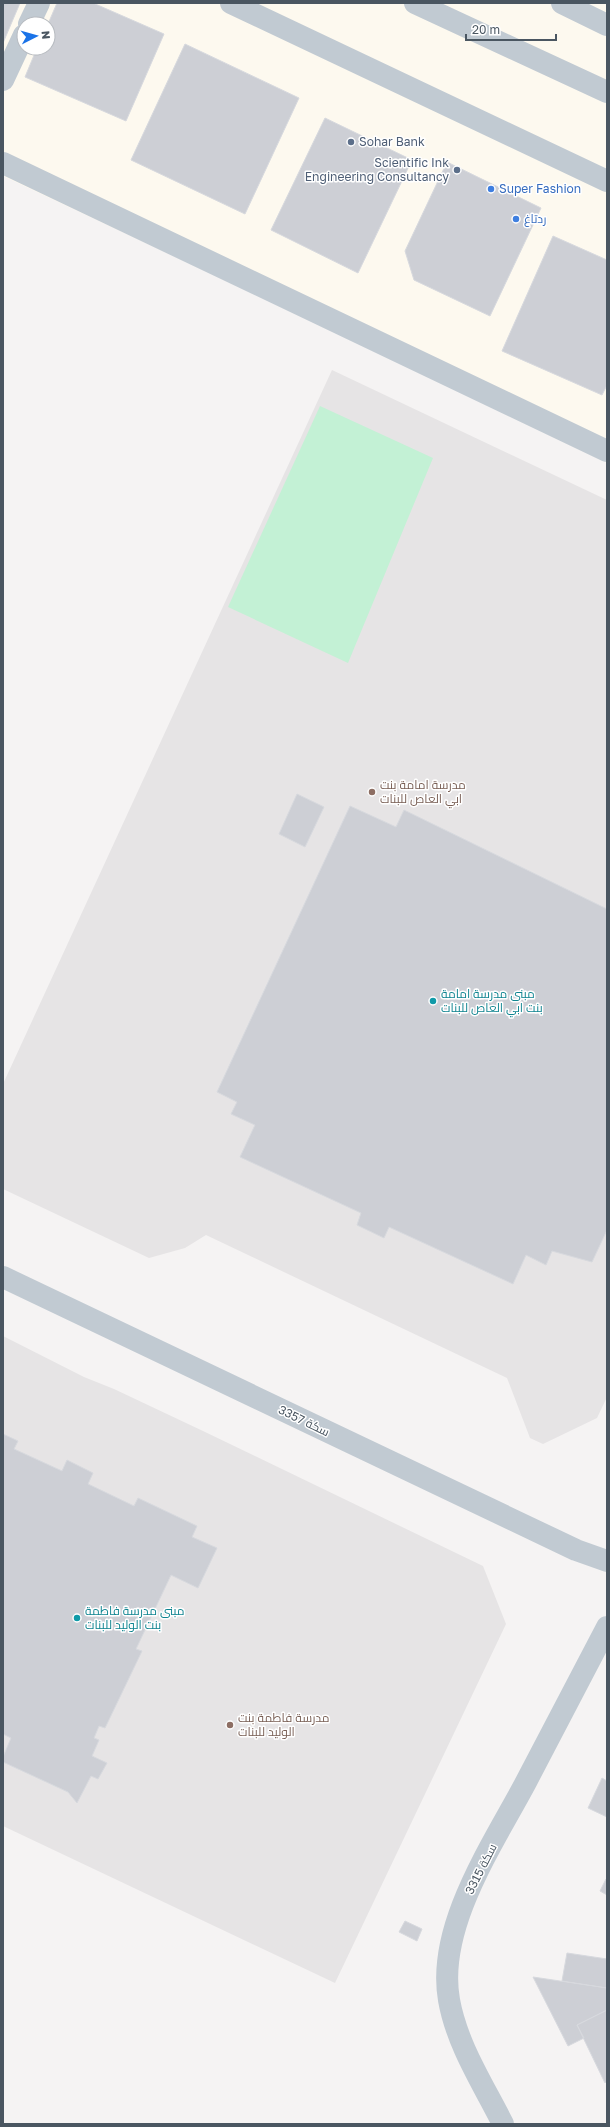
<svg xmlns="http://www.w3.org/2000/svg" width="610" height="2127" viewBox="0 0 610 2127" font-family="'Golos Text',Cairo,sans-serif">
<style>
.commercial{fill:#fdf9ef;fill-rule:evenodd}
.education{fill:#e6e4e5}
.green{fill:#c3f1d5}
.building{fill:#cdcfd5;stroke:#d7d9de}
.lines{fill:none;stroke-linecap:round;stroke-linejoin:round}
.minor{stroke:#c1cad2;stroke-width:22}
.service-dot{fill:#5c6f8a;stroke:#fff;stroke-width:1.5}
.shop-dot{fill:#3f7fe0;stroke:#fff;stroke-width:1.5}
.education-dot{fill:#8d6e63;stroke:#fff;stroke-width:1.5}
.culture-dot{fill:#0f9aa8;stroke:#fff;stroke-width:1.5}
.labels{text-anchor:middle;stroke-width:3;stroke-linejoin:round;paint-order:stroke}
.service-label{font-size:12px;fill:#4e5e75;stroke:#fff;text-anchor:start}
.shop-label{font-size:12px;fill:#366cbe;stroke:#fff;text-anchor:start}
.education-label{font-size:12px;fill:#785e54;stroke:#fff;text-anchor:start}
.culture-label{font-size:12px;fill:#0d838f;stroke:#fff;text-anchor:start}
.street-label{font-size:12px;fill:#4a5661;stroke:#fff}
</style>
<rect width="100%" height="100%" fill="#f5f3f3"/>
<path class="commercial" d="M3,3H607V463L365,346L3,176ZM24,24H48V48H24Z"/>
<path class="education" d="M332,370L607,500V1397L597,1418L543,1444L530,1438L507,1378L347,1302L206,1235L185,1248L149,1258L3,1189V1084Z
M3,1336L84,1377L114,1389L203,1431L483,1566L506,1624L335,1983L3,1826Z"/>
<path class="green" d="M320,406L433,458L348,663L228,607Z"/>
<path class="building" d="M3,3H20L3,43Z
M57,3H93L164,34L126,121L25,77L37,48H48V24Z
M185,44L299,98L245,214L131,160Z
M325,118L412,160L358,273L271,230Z
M447,162L541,208L490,316L414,280L405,251Z
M553,236L607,260V385L602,395L502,351Z
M297,794L324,807L305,847L279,834Z
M350,806L396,827L404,810L607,909V1230L592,1262L552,1251L546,1265L526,1255L513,1284L389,1227L384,1238L357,1225L361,1213L240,1157L255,1125L231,1114L237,1102L217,1092Z
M3,1434L18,1441L14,1449L62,1471L67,1460L93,1473L88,1484L134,1506L138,1498L197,1526L192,1537L217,1548L198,1588L171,1575L136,1649L142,1651L105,1728L99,1726L94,1738L99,1740L92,1756L107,1763L98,1779L91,1776L77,1803L68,1792L3,1762V1757L11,1738L3,1734Z
M602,1778L607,1781V1817L588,1808Z
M606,1879H607V1895L600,1891Z
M405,1921L422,1929L417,1941L399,1932Z
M567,1953L607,1959V1988L562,1981Z
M533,1977L607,1988V2010L577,2025L584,2038L568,2046Z
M607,2010V2081L605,2083L577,2025Z"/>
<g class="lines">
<path class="minor" d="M231,3L607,181
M415,3L607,92
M562,3L607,25
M29,24L39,3
M3,80L24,35
M3,163L607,451
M3,1277L576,1550L607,1561
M503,2124C483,2084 457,2045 449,2000C436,1927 493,1844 526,1782C553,1730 580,1678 607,1627"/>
</g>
<g class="service-dot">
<circle cx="351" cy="142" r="4"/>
<circle cx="457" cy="170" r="4"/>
</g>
<g class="shop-dot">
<circle cx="491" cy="189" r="4"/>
<circle cx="516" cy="219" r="4"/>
</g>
<g class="education-dot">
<circle cx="372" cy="792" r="4"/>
<circle cx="230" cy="1725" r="4"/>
</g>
<g class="culture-dot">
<circle cx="433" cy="1001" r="4"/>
<circle cx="77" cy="1618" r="4"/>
</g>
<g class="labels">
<g class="service-label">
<text x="359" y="146">Sohar Bank</text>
<text x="449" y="167" text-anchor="end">Scientific Ink<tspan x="449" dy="14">Engineering Consultancy</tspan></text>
</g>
<g class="shop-label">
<text x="499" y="193">Super Fashion</text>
<text x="524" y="223">ردتاغ</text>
</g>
<g class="education-label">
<text x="380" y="789">مدرسة امامة بنت<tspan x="380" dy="14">ابي العاص للبنات</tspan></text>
<text x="238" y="1722">مدرسة فاطمة بنت<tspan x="238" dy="14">الوليد للبنات</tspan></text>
</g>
<g class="culture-label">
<text x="441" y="998">مبنى مدرسة امامة<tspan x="441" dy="14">بنت ابي العاص للبنات</tspan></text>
<text x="85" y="1615">مبنى مدرسة فاطمة<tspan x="85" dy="14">بنت الوليد للبنات</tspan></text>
</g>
<g class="street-label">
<text transform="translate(304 1421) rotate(26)" y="4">سكة 3357</text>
<text transform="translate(481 1869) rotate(-63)" y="4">سكة 3315</text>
</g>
</g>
<rect width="610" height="2127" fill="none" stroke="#4a5661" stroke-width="8"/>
<g transform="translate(36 36) rotate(84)"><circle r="19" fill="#ffffff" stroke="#b7bbc0"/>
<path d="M0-3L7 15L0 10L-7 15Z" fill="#1a73e8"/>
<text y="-6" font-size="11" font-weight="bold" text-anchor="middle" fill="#4a5661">N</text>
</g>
<path d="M466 34v6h90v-6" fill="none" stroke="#4a5661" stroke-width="2"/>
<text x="472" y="34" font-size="12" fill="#4a5661" stroke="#ffffff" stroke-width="3" paint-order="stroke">20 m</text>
</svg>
